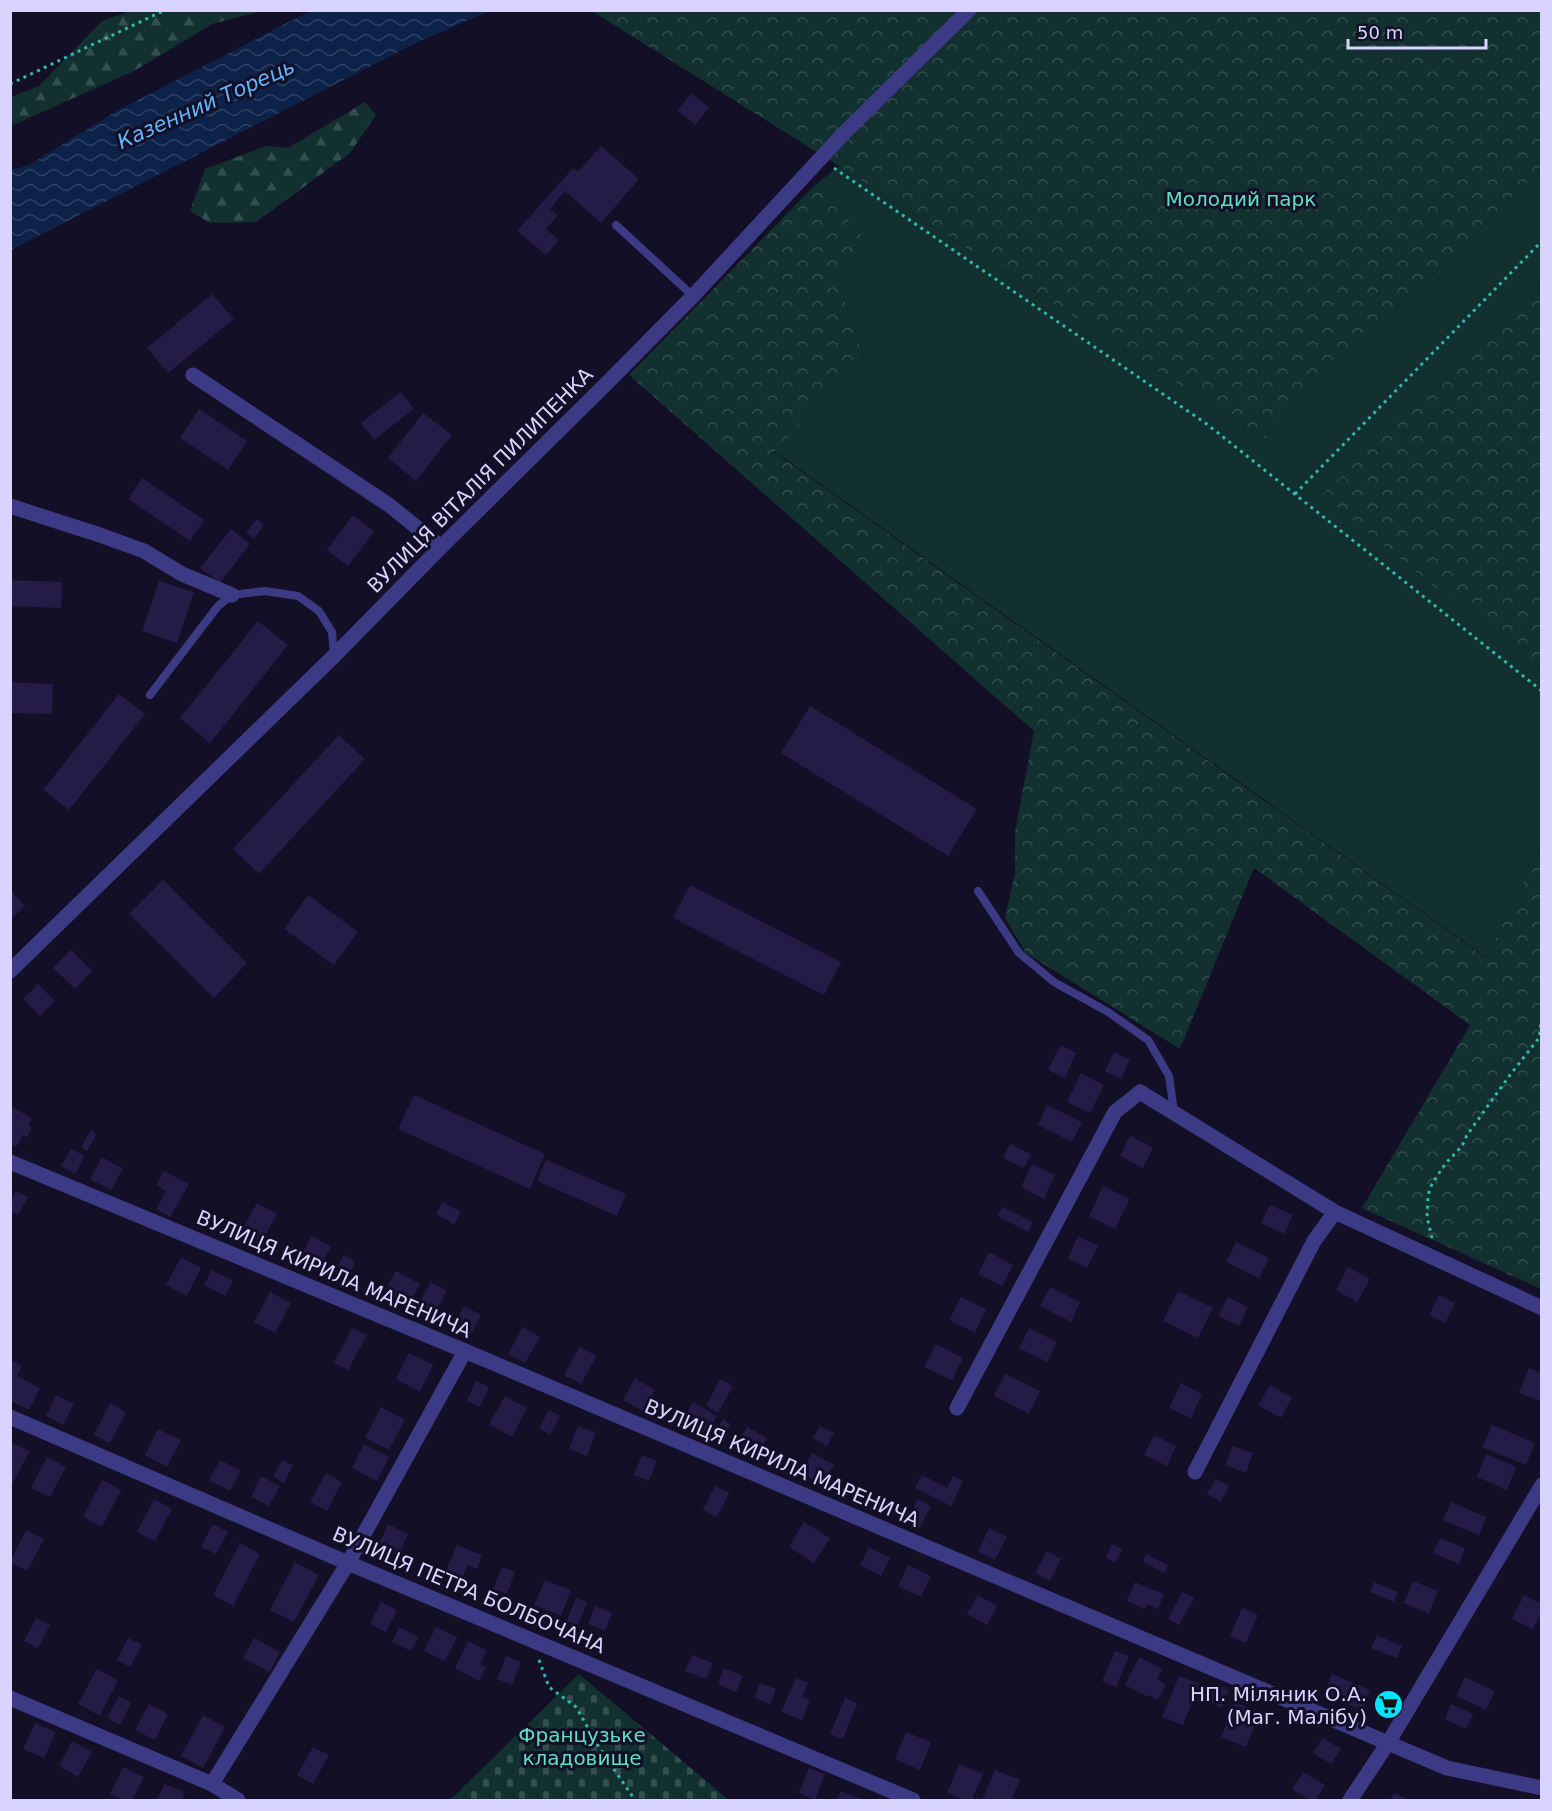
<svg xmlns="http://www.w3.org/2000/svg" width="1552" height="1811" viewBox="0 0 1552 1811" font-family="'DejaVu Sans',sans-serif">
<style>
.grass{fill:#12302f}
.forest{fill:url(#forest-firs)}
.cemetery{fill:url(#cemetery-stones)}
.park{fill:url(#park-crowns)}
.water{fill:url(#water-waves)}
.building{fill:#241b47}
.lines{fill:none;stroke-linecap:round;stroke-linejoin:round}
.path{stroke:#2fb8b0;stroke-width:3;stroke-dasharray:3 4.5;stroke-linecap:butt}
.lane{stroke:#3d3a85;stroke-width:8}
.street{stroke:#3d3a85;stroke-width:15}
.labels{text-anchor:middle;stroke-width:6;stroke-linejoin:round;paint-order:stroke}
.park-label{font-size:20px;fill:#5fe0c0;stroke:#130f26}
.street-label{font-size:20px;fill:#d9d4ff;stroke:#130f26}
.poi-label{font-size:20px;fill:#d9d4ff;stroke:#130f26;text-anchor:end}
.water-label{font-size:21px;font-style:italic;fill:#62b6ff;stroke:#130f26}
</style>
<defs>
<pattern id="forest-firs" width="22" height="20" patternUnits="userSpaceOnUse" patternTransform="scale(1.5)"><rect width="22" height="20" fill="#12302f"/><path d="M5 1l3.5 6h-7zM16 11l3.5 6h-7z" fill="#344d4e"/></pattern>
<pattern id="cemetery-stones" width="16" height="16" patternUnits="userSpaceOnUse" patternTransform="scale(1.5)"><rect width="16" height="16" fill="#12302f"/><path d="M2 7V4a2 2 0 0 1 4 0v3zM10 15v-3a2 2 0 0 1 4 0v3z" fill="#344d4e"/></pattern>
<pattern id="park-crowns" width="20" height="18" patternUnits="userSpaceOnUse" patternTransform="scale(1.5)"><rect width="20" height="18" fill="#12302f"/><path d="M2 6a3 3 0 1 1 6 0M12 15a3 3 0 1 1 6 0" fill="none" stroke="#344d4e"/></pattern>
<pattern id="water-waves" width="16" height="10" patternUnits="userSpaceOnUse" patternTransform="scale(1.5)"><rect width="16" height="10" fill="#0c2248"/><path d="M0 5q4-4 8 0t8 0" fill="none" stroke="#2f4163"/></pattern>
</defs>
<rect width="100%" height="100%" fill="#130f26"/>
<path class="grass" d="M839,166L1264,439L1541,169V286L1323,495L1541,673V848L1487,958L774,451L863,355L838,281L862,235L815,185Z"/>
<path class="forest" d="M134,10L263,11L212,24L134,71L11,126V97L39,86L102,21Z
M365,102L376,115L350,153L256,222L210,223L190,211L205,169L266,146L288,148Z"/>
<path class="cemetery" d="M579,1674L729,1800H450Z"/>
<path class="park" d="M592,11H1541V169L1264,439L839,166Z
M815,185L862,235L838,281L863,355L774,452L1486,958L1541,848V1289L1362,1208L1470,1025L1254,868L1180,1049L1026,953L1005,918L1015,873V832L1034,731L629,375Z
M1541,286V673L1322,495Z"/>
<path class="water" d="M312,10L490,11L420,41L11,250V170L29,165L113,113Z"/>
<path class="building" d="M692,93L709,108L695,125L677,110Z
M601,146L639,179L601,223L565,191L550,209L558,215L546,229L559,240L546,255L517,231L573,168L578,172Z
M212,294L234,319L168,373L147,348Z
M401,392L414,409L374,440L361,423Z
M199,409L247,441L228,470L180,438Z
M423,413L452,435L416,481L388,458Z
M142,478L204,520L190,541L128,499Z
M353,515L374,531L348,566L327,550Z
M257,519L264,525L254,539L246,533Z
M231,529L250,544L220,583L200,568Z
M10,580L62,582L61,608L10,606Z
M159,581L194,592L177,643L142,631Z
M258,621L288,645L210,743L180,718Z
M10,682L53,684L52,714L10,713Z
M119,694L145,714L69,810L43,790Z
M810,706L977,809L948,856L781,753Z
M339,735L365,759L259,874L233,849Z
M163,880L247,963L214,998L129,914Z
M690,885L841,962L824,995L673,918Z
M10,890L25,906L10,920Z
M308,895L358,932L334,965L284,929Z
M71,950L92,971L75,989L53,968Z
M38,984L55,1001L40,1016L23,999Z
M1061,1045L1076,1053L1065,1078L1048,1070Z
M1114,1052L1130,1060L1121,1079L1105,1071Z
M1081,1073L1104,1085L1090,1113L1067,1102Z
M414,1095L545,1154L530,1189L398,1129Z
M1047,1105L1082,1122L1072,1142L1038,1125Z
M10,1106L32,1118L28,1126L32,1128L27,1137L23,1135L16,1147L10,1143Z
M91,1130L97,1134L87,1151L81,1147Z
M1130,1136L1153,1148L1143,1168L1120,1156Z
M1010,1144L1031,1154L1024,1168L1003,1158Z
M71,1149L85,1156L75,1174L61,1166Z
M102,1157L123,1169L111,1190L90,1179Z
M546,1160L626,1194L617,1216L537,1181Z
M1032,1164L1055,1175L1044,1199L1021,1187Z
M164,1171L189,1184L170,1217L156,1209L166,1191L156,1185Z
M1103,1186L1130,1199L1115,1229L1089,1216Z
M16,1191L28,1197L18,1215L10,1211V1202Z
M443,1202L461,1212L454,1224L436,1214Z
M257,1203L277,1214L260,1245L240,1233Z
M1270,1205L1293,1215L1284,1234L1261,1223Z
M1002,1207L1033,1222L1028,1232L997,1216Z
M312,1236L331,1247L318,1271L298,1260Z
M1078,1236L1098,1246L1087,1268L1068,1258Z
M1236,1242L1269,1258L1259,1278L1226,1262Z
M989,1252L1013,1265L1002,1286L978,1274Z
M344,1255L355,1262L347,1278L335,1271Z
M181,1257L201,1268L187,1296L166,1285Z
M1348,1267L1370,1279L1357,1302L1336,1290Z
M212,1270L233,1281L225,1296L204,1285Z
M396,1271L420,1284L408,1307L384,1293Z
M431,1282L447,1291L432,1318L416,1309Z
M1050,1287L1080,1302L1071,1322L1040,1306Z
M1178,1291L1213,1308L1198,1338L1163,1321Z
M270,1292L291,1303L275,1333L254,1322Z
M1439,1295L1455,1303L1445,1323L1429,1315Z
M961,1297L986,1309L975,1333L949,1320Z
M1228,1297L1248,1307L1239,1326L1218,1316Z
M464,1306L481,1315L471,1334L454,1325Z
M523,1327L540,1337L525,1363L508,1354Z
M352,1328L367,1335L348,1370L334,1363Z
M1029,1328L1057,1342L1047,1362L1019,1348Z
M936,1344L963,1358L952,1380L924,1367Z
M579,1347L597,1356L581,1384L564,1375Z
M409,1353L433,1365L420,1392L396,1379Z
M10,1360L22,1366L17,1376L40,1388L29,1410L10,1401Z
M1529,1368L1542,1373V1402L1519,1393Z
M1005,1374L1040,1391L1029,1414L994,1396Z
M635,1378L655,1390L643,1411L623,1400Z
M720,1379L733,1386L718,1413L706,1406Z
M476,1381L489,1387L480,1407L467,1401Z
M1181,1383L1202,1394L1191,1418L1169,1408Z
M1270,1385L1292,1398L1281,1418L1258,1405Z
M56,1395L74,1404L63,1425L46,1416Z
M505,1396L527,1408L512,1437L489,1424Z
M693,1402L717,1416L707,1435L682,1421Z
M110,1403L126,1412L110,1443L94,1435Z
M381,1407L405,1420L389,1450L365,1438Z
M549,1410L560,1416L550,1435L539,1428Z
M723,1419L731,1424L722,1440L714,1435Z
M1492,1425L1535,1443L1526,1465L1482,1447Z
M578,1426L596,1433L587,1456L569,1449Z
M820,1426L834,1433L827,1446L813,1438Z
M747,1427L767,1438L757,1456L737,1445Z
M158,1429L181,1440L167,1467L145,1455Z
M1154,1435L1176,1446L1167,1466L1144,1455Z
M10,1442L30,1451L10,1488Z
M364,1444L389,1457L377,1481L352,1468Z
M1233,1446L1253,1453L1246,1473L1225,1465Z
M812,1453L834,1465L822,1485L801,1473Z
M1486,1454L1516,1467L1507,1490L1477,1477Z
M642,1455L657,1461L649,1481L634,1475Z
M47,1457L66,1467L50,1497L31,1488Z
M220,1460L241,1471L230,1491L209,1480Z
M282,1460L293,1465L284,1483L273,1477Z
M326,1473L342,1482L327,1511L310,1502Z
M922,1475L947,1488L953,1476L963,1481L951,1506L915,1488Z
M261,1476L280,1486L269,1506L251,1497Z
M1216,1479L1229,1486L1221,1502L1207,1494Z
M102,1480L121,1490L102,1527L83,1517Z
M715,1486L729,1493L717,1517L703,1510Z
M154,1499L172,1509L155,1541L137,1532Z
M918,1499L931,1506L919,1529L906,1522Z
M1451,1502L1486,1517L1479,1535L1443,1520Z
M804,1522L830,1538L814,1563L789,1547Z
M213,1524L228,1532L216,1554L201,1547Z
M388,1524L408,1534L398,1556L378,1547Z
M989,1528L1007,1537L995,1560L978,1552Z
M26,1530L44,1539L27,1571L10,1562Z
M1440,1538L1465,1548L1459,1564L1433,1553Z
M240,1543L260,1554L233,1606L213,1595Z
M1112,1544L1122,1549L1115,1563L1106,1558Z
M457,1545L482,1555L477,1569L468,1565L462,1578L446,1571Z
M869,1547L890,1558L881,1576L860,1565Z
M1047,1551L1061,1559L1050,1581L1035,1573Z
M1146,1554L1168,1565L1164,1573L1143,1562Z
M295,1562L319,1575L294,1622L270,1610Z
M908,1565L931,1576L921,1597L898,1586Z
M502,1567L515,1572L507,1594L493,1589Z
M545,1580L571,1590L561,1616L534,1605Z
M1413,1581L1438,1591L1429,1614L1404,1603Z
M1135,1582L1164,1594L1158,1609L1147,1604L1145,1609L1127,1601Z
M1374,1582L1398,1592L1394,1602L1370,1592Z
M1182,1592L1194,1598L1179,1625L1168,1619Z
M978,1595L997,1606L987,1625L967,1614Z
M1524,1595L1542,1604V1612L1533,1629L1512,1619Z
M576,1598L587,1602L578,1625L567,1621Z
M381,1602L397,1610L386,1632L370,1624Z
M595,1606L612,1613L605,1631L588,1624Z
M1242,1608L1258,1615L1246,1643L1230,1636Z
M36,1618L50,1625L38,1648L24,1641Z
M399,1627L418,1637L411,1651L392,1642Z
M436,1627L457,1637L445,1661L424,1651Z
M1377,1635L1402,1646L1397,1658L1371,1648Z
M128,1638L142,1645L130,1667L117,1660Z
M254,1638L280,1652L270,1672L243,1658Z
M468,1641L487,1650L480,1664L486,1667L479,1681L455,1668Z
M1115,1651L1129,1656L1116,1687L1102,1681Z
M692,1655L713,1663L706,1679L685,1671Z
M506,1656L521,1662L512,1685L497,1679Z
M1139,1657L1162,1669L1157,1679L1166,1684L1158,1700L1148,1695V1697L1125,1685Z
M724,1668L743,1676L736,1692L718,1684Z
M97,1669L118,1680L100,1716L78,1704Z
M1332,1674L1370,1690L1362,1710L1324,1694Z
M1179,1676L1200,1684L1183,1725L1162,1717Z
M1465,1677L1495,1691L1486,1710L1456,1696Z
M796,1678L808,1683L802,1697L810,1700L802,1720L781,1712Z
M760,1683L776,1689L770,1704L754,1698Z
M1214,1683L1229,1690L1222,1708L1207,1701Z
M119,1696L131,1703L120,1725L107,1718Z
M845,1698L857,1703L843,1739L830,1734Z
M1235,1702L1260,1713L1246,1747L1221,1737Z
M149,1704L168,1714L155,1740L135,1730Z
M1451,1704L1473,1714L1466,1729L1445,1719Z
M203,1715L225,1727L203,1768L181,1756Z
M35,1723L56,1732L44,1758L23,1749Z
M906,1732L931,1742L920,1770L895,1759Z
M1323,1738L1341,1749L1331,1764L1313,1753Z
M72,1741L92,1752L78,1777L59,1766Z
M313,1747L329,1755L313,1784L297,1775Z
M959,1764L983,1774L972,1800H964L947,1793Z
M123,1767L144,1777L132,1800H123L110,1794Z
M809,1768L825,1774L815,1800L799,1793Z
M995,1770L1020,1780L1011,1800H982Z
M1303,1772L1325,1785L1315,1800H1310L1292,1789Z
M164,1784L185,1792L182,1800H157Z
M841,1791L861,1799L860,1800H837Z
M1394,1793L1409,1800H1390Z"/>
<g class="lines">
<path class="path" d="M10,84L165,10
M834,168L1208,425L1542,691
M1295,494L1542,241
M1432,1238L1427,1217L1428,1195L1432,1184L1445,1164L1462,1146L1467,1135L1510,1075L1539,1038L1542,1015
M539,1660L549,1687L576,1707L600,1749L635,1800"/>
<path class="lane" d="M616,225L693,296
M150,695L218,606L232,595L265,591L298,596L319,611L332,632L334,656
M978,891L1019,953L1054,982L1108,1012L1148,1040L1169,1076L1174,1112"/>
<path class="street" d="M193,375L389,505L441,547
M10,506L100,535L144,551L182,574L232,595
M10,971L334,656L441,547L609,381L693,296L844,133L969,10
M10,1162L465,1351L1447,1768L1542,1788
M957,1408L1115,1112L1140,1092L1335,1212
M10,1417L348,1563L913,1800
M1195,1472L1314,1241L1335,1212L1542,1308
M10,1698L212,1784L238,1800
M212,1784L348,1563L465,1351
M1350,1800L1388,1743L1542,1485"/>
</g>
<defs>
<symbol id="supermarket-disc" viewBox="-11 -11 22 22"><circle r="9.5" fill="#00e5ff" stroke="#130f26"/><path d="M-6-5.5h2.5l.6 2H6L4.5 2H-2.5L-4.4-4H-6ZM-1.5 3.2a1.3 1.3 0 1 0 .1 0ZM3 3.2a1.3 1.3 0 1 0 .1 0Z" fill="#111"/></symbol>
</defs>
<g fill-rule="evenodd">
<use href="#supermarket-disc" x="1372" y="1688" width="33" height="33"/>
</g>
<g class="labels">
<g class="park-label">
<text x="1241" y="206">Молодий парк</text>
<text x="582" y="1742">Французьке<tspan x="582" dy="23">кладовище</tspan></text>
</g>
<g class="street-label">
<text transform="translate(480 480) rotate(-45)" y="7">ВУЛИЦЯ ВІТАЛІЯ ПИЛИПЕНКА</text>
<text transform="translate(334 1274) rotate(23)" y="7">ВУЛИЦЯ КИРИЛА МАРЕНИЧА</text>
<text transform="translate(782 1463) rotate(23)" y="7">ВУЛИЦЯ КИРИЛА МАРЕНИЧА</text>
<text transform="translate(469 1590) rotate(23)" y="7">ВУЛИЦЯ ПЕТРА БОЛБОЧАНА</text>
</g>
<g class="poi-label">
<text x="1367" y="1701">НП. Міляник О.А.<tspan x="1367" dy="23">(Маг. Малібу)</tspan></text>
</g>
<g class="water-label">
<text transform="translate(206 104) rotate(-24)" y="7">Казенний Торець</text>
</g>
</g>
<rect width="1552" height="1811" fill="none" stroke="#d9d4ff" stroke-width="24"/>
<path d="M1348 39v9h138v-9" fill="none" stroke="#d9d4ff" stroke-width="3"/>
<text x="1357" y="39" font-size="18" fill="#d9d4ff" stroke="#130f26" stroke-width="4.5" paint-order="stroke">50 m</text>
</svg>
